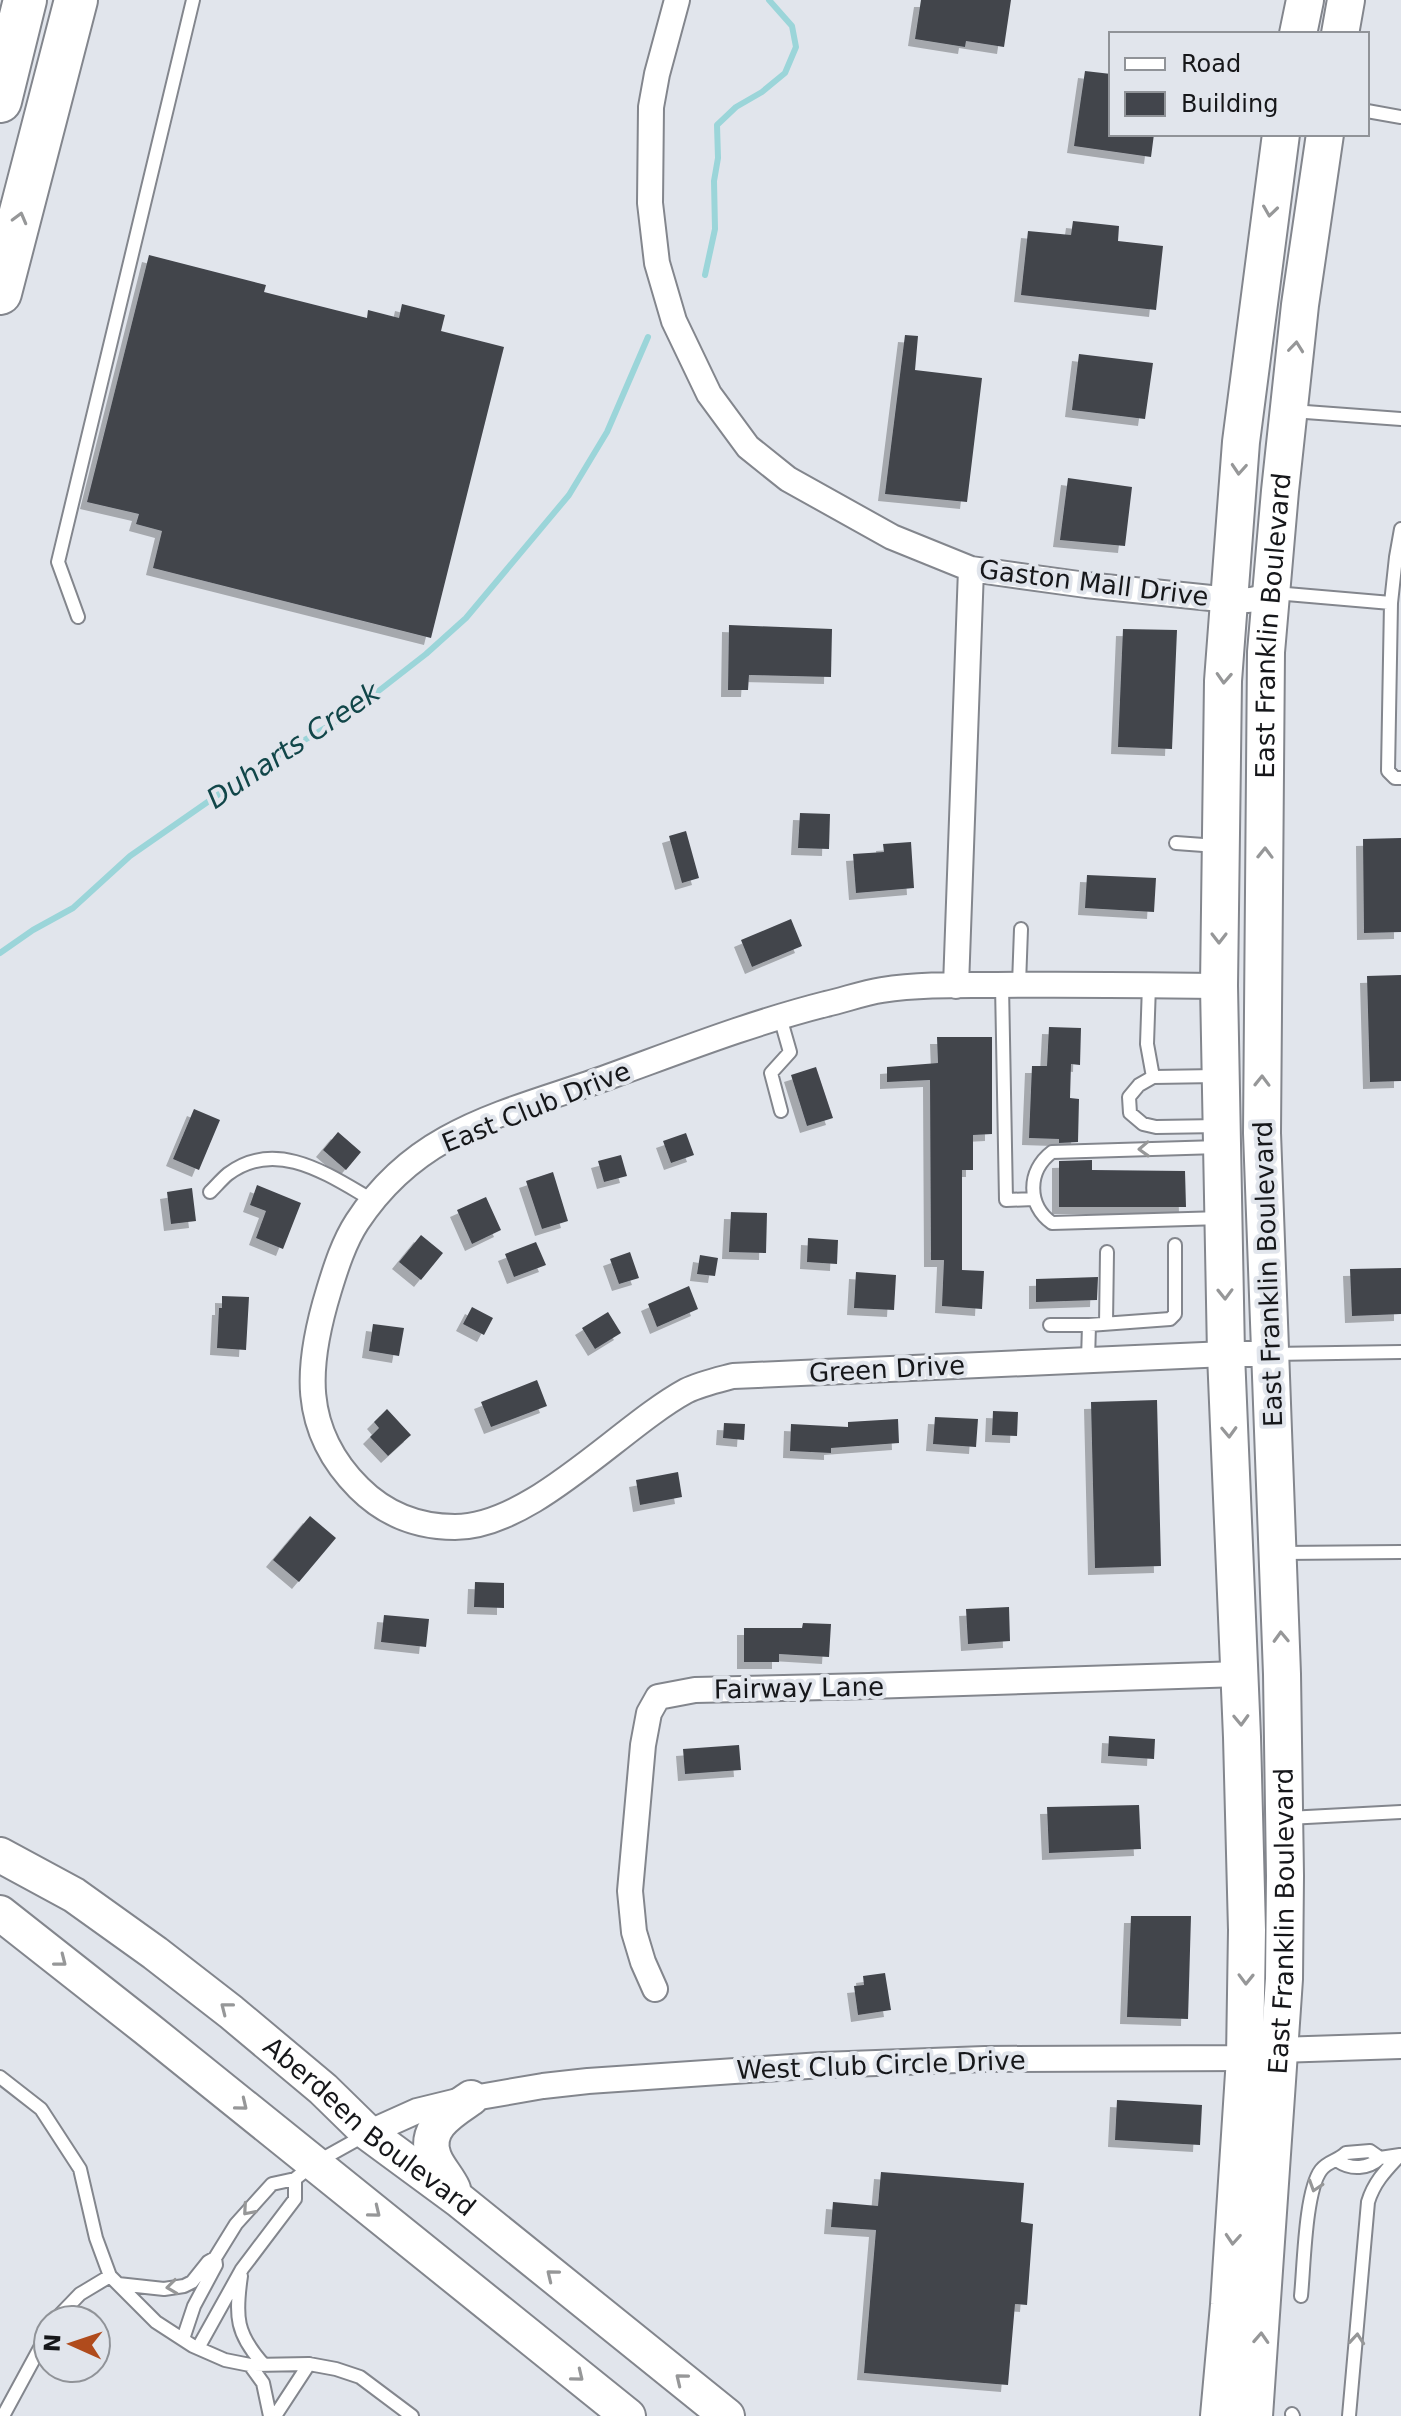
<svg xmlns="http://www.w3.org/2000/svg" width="1401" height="2416" viewBox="0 0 1401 2416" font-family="'DejaVu Sans',sans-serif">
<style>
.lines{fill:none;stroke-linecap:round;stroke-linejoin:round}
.stream{stroke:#9bd5d9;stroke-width:6}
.building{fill:#42454c;filter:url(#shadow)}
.lane-casing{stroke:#83868d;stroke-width:16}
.street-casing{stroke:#83868d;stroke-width:28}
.secondary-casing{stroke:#83868d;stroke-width:38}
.primary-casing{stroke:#83868d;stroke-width:40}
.highway-casing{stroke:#83868d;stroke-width:46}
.lane{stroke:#fff;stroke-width:12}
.street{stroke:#fff;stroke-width:24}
.secondary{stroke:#fff;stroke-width:34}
.primary{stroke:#fff;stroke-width:36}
.highway{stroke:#fff;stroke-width:42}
.oneway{stroke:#969798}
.labels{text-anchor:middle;stroke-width:8;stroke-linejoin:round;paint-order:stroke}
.street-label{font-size:26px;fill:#16171a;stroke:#e1e5ec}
.water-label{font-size:28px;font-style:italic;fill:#114649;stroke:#e1e5ec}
</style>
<defs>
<filter id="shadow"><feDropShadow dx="-7" dy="7" stdDeviation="0" flood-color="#0004"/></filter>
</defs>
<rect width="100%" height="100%" fill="#e1e5ec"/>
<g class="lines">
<path class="stream" d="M705,275L715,229L714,181L718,158L717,125L736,107L762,92L785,73L796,47L792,26L769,0
M0,953L33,930L73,908L130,856L255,769L349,714L426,654L466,618L569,495L607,432L648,337"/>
</g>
<path class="building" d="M921,0H1011L1004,47L966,41L965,47L915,39Z
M1085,71L1111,74V134H1154L1151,157L1074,146Z
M1073,221L1119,226L1118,241L1163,246L1156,310L1021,295L1028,231L1071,235Z
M149,255L266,285L264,292L367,318L368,310L399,318L402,304L445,315L441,331L504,347L431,638L153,568L162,531L136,524L139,514L87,502Z
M905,335L918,336L915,370L982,378L967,502L885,494Z
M1079,354L1153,363L1145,419L1072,410Z
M1068,478L1132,487L1125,546L1060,540Z
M729,625L832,629L831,677L749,675L748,690H728Z
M1123,629L1177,630L1172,749L1118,747Z
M800,813L830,814L829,849L798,848Z
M686,831L699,878L682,883L669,836Z
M1401,838V932L1364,933L1363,839Z
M911,842L914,888L856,893L853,854L884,852L883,844Z
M1087,875L1156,878L1154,912L1085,908Z
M791,919L802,946L752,967L741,940Z
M1401,975V1081L1370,1082L1367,976Z
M1049,1027L1081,1028L1080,1065L1071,1064L1070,1098L1079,1099L1078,1142L1059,1143V1139L1029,1138L1032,1066H1047Z
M937,1037H992V1134L973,1135V1170H962V1270L984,1271L982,1309L942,1306L944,1260H931L930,1080L887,1082V1067L938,1063Z
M816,1067L833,1118L807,1126L791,1075Z
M194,1109L220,1120L199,1170L173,1159Z
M338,1132L361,1152L346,1170L323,1150Z
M686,1133L694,1155L671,1163L663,1141Z
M621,1155L627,1176L604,1182L598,1161Z
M1092,1160V1170L1185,1171L1186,1207H1059V1161Z
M553,1172L568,1221L542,1229L526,1181Z
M257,1185L301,1203L283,1249L256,1238L266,1211L250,1205Z
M192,1188L196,1221L171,1224L167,1192Z
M486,1197L501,1230L472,1244L457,1210Z
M731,1212L767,1213L766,1253L729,1252Z
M421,1235L443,1253L421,1280L399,1262Z
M808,1238L838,1240L837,1264L807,1262Z
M536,1242L546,1265L514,1277L505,1254Z
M630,1252L639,1278L619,1284L610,1259Z
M700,1255L718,1258L715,1276L697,1274Z
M1401,1268V1314L1352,1316L1350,1269Z
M856,1272L896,1275L894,1310L854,1308Z
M1098,1277L1097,1300L1036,1302V1279Z
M689,1286L698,1309L657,1327L648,1304Z
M222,1296L249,1297L246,1350L217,1348L219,1308H222Z
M472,1307L493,1318L484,1335L463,1324Z
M608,1312L621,1333L595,1349L582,1328Z
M373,1324L404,1328L399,1356L369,1351Z
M537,1380L547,1406L491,1427L481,1402Z
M1157,1400L1161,1566L1095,1568L1091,1402Z
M387,1409L411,1435L388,1456L370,1437L379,1428L374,1422Z
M993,1411L1018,1412L1017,1436L992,1435Z
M935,1417L978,1419L976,1447L933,1444Z
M898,1419L899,1443L831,1448V1453L790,1451L791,1424L848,1427V1422Z
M724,1423L745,1424L744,1440L723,1438Z
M678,1472L682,1497L640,1505L636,1480Z
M310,1516L336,1538L299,1582L273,1560Z
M475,1582L504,1583V1608L474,1607Z
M1009,1607L1010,1641L968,1644L966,1609Z
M384,1615L429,1619L426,1647L381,1642Z
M803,1623L831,1624L829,1657L779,1654V1662H744V1628H802Z
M1109,1736L1155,1739L1154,1759L1108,1756Z
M739,1745L741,1770L685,1774L683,1749Z
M1139,1805L1141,1849L1049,1853L1047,1807Z
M1131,1916H1191L1188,2019L1127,2017Z
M885,1973L891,2010L858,2015L854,1986L864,1985L863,1976Z
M1117,2100L1202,2105L1200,2145L1115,2140Z
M881,2172L1024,2183L1021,2222L1033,2224L1027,2305L1015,2304L1008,2385L864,2373L876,2230L831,2227L833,2202L878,2206Z"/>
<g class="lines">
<defs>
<path id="lane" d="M1367,111L1401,117
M1292,411L1401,419
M1396,557L1401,529
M1275,593L1391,603L1396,557H1401
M1391,603L1388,771L1395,778H1401
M78,617L58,562L193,0
M1176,843L1217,846
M1019,984L1021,929
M1002,985L1006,1200L1034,1199
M1149,985L1147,1044L1153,1077
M780,1017L790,1052L771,1073L781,1111
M1217,1076L1153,1077L1139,1085L1129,1097L1130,1113L1143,1124L1156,1127L1220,1126
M1219,1147L1052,1152C1027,1171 1027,1205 1052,1223L1222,1218
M210,1192C216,1186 222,1179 228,1174C277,1137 330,1176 374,1201
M1106,1324L1107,1252
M1050,1325H1089
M1272,1354L1401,1352
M1088,1360L1089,1325L1170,1319L1175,1314V1245
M1281,1553L1401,1552
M1288,1818L1401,1812
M0,2077L41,2109L80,2169L96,2238L110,2276L156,2322L193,2346L225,2360L250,2365L309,2364L336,2369L360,2377L412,2416
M1338,2161C1351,2170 1368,2169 1380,2158
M241,2276C235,2317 236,2334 264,2365
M118,2284L164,2289L184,2286L192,2282L208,2262L215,2258L236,2224L272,2184L295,2179L315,2163L367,2134
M1301,2296C1304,2267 1305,2191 1321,2170C1328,2161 1338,2161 1346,2153L1370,2151L1380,2158L1400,2155C1386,2170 1374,2182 1368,2202L1349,2416
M55,2320L80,2294L110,2276
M183,2339L194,2306L216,2265L215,2258
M198,2348L242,2269L295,2199V2179
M250,2365L263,2383L270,2416
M1292,2414L1293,2416
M3,2416L48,2333
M275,2416L309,2364"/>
<path id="street" d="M677,0L657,74L651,107L650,203L657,263L674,321L709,394L748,447L788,479L892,537L971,569L1086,585L1230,600C1247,601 1257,601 1271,592
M956,986L971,569
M1219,986C1145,985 1071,984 997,985C959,985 919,984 882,990C863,993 844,1000 826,1004C751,1023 680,1051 608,1077C556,1096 493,1112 446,1139C410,1159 380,1187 357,1222C344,1242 336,1267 329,1290C306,1365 300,1429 359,1488C385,1514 418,1527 455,1527C532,1527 620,1427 686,1391C700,1384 718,1380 733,1376L1226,1354H1271
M655,1989L643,1962L634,1932L630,1891L643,1745L649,1713L658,1697L695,1690L869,1686L1240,1674
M368,2133L417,2111L462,2100L543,2086L588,2081L822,2065L985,2059L1245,2058L1278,2050L1401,2046"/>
<g id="secondary">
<path id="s1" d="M0,1855L74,1895L155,1953L231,2012L323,2089L368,2133L459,2200L727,2416"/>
<path d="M0,1913L146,2028L628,2416"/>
<path d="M453,2189C448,2178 438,2168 434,2157C422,2128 452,2111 471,2098"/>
</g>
<g id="primary">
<path d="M1298,34L1305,0"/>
<path d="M1340,34L1346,0"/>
<path d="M1219,2416L1229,2305L1245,2058L1247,1930L1242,1737L1226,1354L1219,986L1223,681L1241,442L1281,134"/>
<path id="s2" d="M1254,2416L1284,1979L1285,1876L1282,1674L1262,1133L1266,652L1280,491L1300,305L1325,134"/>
</g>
<path id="highway" d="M0,101L25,0
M0,293L76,0"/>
</defs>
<use href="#lane" class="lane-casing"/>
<use href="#street" class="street-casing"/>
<use href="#secondary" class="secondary-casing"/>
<use href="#primary" class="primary-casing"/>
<use href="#highway" class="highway-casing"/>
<use href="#lane" class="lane"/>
<use href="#street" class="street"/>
<use href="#secondary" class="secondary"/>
<use href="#primary" class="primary"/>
<use href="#highway" class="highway"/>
</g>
<defs><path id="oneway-chevron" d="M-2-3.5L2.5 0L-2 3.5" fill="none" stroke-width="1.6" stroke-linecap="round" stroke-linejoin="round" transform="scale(2)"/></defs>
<g class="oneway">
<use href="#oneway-chevron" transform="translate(1270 211) rotate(98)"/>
<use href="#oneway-chevron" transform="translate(20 218) rotate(-75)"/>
<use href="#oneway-chevron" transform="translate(1296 347) rotate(-84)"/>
<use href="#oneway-chevron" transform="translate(1239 469) rotate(94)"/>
<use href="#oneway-chevron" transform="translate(1224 678) rotate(93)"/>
<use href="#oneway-chevron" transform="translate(1265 853) rotate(-89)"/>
<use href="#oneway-chevron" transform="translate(1219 938) rotate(90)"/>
<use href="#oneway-chevron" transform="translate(1262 1081) rotate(-89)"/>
<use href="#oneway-chevron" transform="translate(1144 1149) rotate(178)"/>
<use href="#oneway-chevron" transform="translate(1225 1294) rotate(89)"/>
<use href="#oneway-chevron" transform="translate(1229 1432) rotate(88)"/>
<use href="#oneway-chevron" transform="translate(1281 1637) rotate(-92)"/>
<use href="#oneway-chevron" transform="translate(1241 1720) rotate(88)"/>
<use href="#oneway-chevron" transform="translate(61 1961) rotate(38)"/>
<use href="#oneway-chevron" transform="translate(1246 1979) rotate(91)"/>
<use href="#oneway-chevron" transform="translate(226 2008) rotate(-142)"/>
<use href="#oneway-chevron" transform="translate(242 2105) rotate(39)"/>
<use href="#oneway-chevron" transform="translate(1315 2186) rotate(108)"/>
<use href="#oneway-chevron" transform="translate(248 2210) rotate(131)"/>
<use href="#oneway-chevron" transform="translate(375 2212) rotate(39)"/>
<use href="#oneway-chevron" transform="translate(1233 2239) rotate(94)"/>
<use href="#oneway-chevron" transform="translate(552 2275) rotate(-141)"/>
<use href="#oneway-chevron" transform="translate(172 2287) rotate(173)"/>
<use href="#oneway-chevron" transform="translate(1261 2338) rotate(-87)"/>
<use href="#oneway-chevron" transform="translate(1357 2339) rotate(-85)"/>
<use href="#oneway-chevron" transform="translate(578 2376) rotate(39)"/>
<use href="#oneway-chevron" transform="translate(681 2379) rotate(-141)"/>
</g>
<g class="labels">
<g class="street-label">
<text transform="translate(1094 583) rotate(7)" y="9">Gaston Mall Drive</text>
<text dy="9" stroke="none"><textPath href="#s2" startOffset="1792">East Franklin Boulevard</textPath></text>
<text transform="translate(536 1107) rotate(-22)" y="9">East Club Drive</text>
<text transform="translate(1268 1274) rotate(-92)" y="9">East Franklin Boulevard</text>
<text transform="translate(887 1369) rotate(-3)" y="9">Green Drive</text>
<text transform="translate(799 1688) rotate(-1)" y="9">Fairway Lane</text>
<text dy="9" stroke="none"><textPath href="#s2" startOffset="496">East Franklin Boulevard</textPath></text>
<text transform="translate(881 2065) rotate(-2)" y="9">West Club Circle Drive</text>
<text dy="9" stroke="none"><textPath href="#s1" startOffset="460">Aberdeen Boulevard</textPath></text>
</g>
<g class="water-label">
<text transform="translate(293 745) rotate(-34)" y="10">Duharts Creek</text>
</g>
</g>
<rect x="1109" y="32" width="260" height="104" fill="#e1e5ec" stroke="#909398" stroke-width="2"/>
<rect x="1125" y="58" width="40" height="12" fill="#ffffff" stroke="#909398" stroke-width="2"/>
<text x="1181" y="72" font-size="24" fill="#16171a">Road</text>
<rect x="1125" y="92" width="40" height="24" fill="#42454c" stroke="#909398" stroke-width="2"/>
<text x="1181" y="112" font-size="24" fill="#16171a">Building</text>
<g transform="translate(72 2344) rotate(273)"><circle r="38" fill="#e1e5ec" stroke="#909398" stroke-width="2"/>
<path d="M0-6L14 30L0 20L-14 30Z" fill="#b04b1c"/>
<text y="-12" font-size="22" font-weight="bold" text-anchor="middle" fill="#16171a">N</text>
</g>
</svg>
